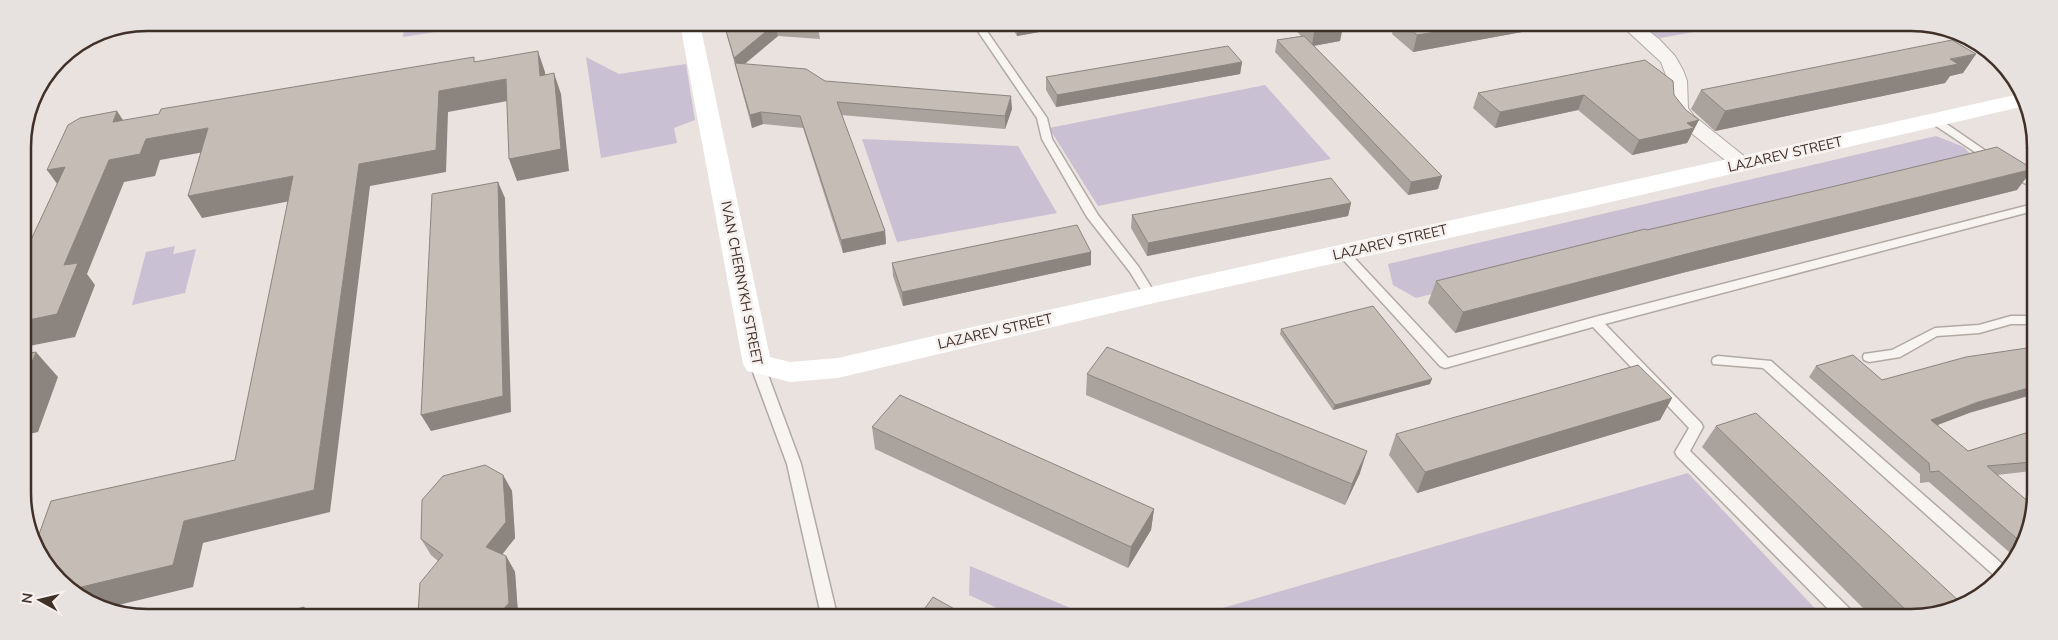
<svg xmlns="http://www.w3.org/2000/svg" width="2058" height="640" viewBox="0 0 2058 640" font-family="'Nunito Sans',sans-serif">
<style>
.green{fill:#c9c0d3}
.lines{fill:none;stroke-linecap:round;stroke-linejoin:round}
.lane-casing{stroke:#b3a9a4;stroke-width:3}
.street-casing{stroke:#b3a9a4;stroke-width:2}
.lane{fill:#f7f4f2;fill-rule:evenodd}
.street{fill:#f7f4f2;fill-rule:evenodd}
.secondary{fill:#fff;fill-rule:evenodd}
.wall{fill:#aaa29d}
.shaded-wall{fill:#8b847f}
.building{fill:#c6bcb6;stroke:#8b847f}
.labels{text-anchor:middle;stroke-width:5;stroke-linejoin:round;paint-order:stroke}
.street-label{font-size:14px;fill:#403028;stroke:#f6f1ef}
.rim{fill:none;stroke:#403028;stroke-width:2.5}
</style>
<rect width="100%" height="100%" fill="#e9e2df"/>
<path class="green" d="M405,23H461V28L403,37Z
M1642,26H1691L1699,31L1660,38Z
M586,57L619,74L686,64L695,120L674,128L677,143L601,158Z
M1265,85L1331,159L1098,206L1049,128Z
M1936,136L1964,147L1976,161L1416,298L1393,285L1388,264Z
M862,139L1018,146L1057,213L897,242Z
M175,246L173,254L196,249L185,293L132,305L146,252Z
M1688,473L1823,617L1195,616Z
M970,566L1087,615H1012L969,595Z"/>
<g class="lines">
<defs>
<path id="lane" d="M973,24H982L1047,118L1052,139L1098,215L1138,266L1156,295L1154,298H1146L1130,272L1087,217L1042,139L1037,118Z
M1934,117L1938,118L1999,160L1998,162H1990L1930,122L1929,120Z
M2011,168L2033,180V188L2007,173L2006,171Z
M2033,204V211L1605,324L1701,423L1703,427L1690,451L1853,612L1855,617H1836L1677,456L1675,452L1689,428L1593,327L1445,368L1440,366L1337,253L1343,249L1347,250L1448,358L1595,317Z
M2011,316H2032V324H2011L1979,333L1937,336L1900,357L1869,362L1864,360L1863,357L1864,354L1892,350L1935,328L1979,325Z
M1718,356L1771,361L2008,569L1998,579L1763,368L1713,364L1712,361L1713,358Z
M757,359L762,361L764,364L801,464L837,615H821L787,464L750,364L752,361Z"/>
<path id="street" d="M1622,26H1642L1659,39L1675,56L1683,70L1687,81L1688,108L1694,116L1749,160L1752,164L1749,168L1742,170L1735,168L1680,124L1671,113L1668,109V81L1661,62Z"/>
</defs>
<use href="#lane" class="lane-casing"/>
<use href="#street" class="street-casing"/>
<use href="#lane" class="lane"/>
<use href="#street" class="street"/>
<path class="secondary" d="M680,24H700L770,357L790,362L838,358C1231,267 1626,183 2019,94L2025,106L1589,207L1150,304L838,378L790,382L747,371L743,364Z"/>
</g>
<path class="wall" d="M724,24H812L818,27L820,39L778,36L745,64L825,81L1012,109L1005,129L841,115L885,231L886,244L843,253L803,128L763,124L752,128Z
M1010,24L1078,25L1017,36Z
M1291,25H1341L1340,41L1314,46L1442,176L1438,189L1408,195L1275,52L1277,40L1301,36Z
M1394,25L1554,26L1413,52L1392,34Z
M1976,54L1963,73L1950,76L1945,83L1715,131L1691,109L1701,90Z
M1242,62L1240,74L1056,107L1046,90V77Z
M1478,93L1674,95L1691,136L1687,143L1632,155L1578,110L1495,128L1473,108Z
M2033,138V153L2025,148Z
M2017,190L1682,273L1455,333L1428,303L1436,281L1647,230Z
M1351,203L1348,216L1147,256L1131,228L1132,215Z
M1091,252V265L903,306L893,276L892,263Z
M1281,329L1430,384L1333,410L1280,334Z
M1816,366L1882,380L1969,413L1937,425L1968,451L2032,431V471L1997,475L2031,525L2016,558L1929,482L1920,483V474L1809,377Z
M1087,374L1360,473L1345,505L1086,395Z
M1672,398L1660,420L1417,493L1389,455L1396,434Z
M1716,426L1919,617H1872L1702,447Z
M872,427L1154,509L1151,530L1128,568L875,449Z
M503,475L512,491L515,538L502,555L506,556L515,572L518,614H418L438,561L431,555L421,539Z"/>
<path class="shaded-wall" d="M775,24L778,36L737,70L734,58Z
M1017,25H1078L1017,36Z
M1472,26H1554L1413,52L1417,35Z
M1343,27L1340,41L1312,46L1314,32Z
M538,51L545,72L547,97L540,76Z
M1976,54L1963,73L1950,76L1945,83L1715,131L1725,111Z
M1242,62L1240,74L1056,107L1057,95Z
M554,73L561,94L569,171L517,181L509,159Z
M506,79L513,100L448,112L446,172L370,186L330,512L203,543L193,587L106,608L73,589L184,521L314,490L359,164L439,91Z
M1584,95L1578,110L1495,128L1500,112Z
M1011,96L1012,109L1005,129V116Z
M117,111L131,132L113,122Z
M761,112L763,124L752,128L750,115Z
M1699,120L1687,143L1632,155L1639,140L1687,123Z
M208,128L221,149L160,160L155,176L124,182L87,274L95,285L75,337L24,347V321L64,265L109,160L146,139Z
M65,167L63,192L47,170Z
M2033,169L2017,190L1682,273L1455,333L1463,312L1694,252Z
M293,176L306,198L202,218L188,196Z
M1442,176L1438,189L1408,195L1411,182Z
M498,182L505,198L511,412L431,431L421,415Z
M1351,203L1348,216L1147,256L1148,243Z
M885,231L886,244L843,253L841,240Z
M1091,252V265L903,306L902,292Z
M28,272L24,285L23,273Z
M36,352L58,377L38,432L24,435V382Z
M1432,379L1430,384L1333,410L1335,405Z
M2032,387V395L1969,413L1922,431L1931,420L1978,402Z
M1672,398L1660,420L1417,493L1425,472Z
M1367,451L1360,473L1345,505L1352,484Z
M503,475L512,491L515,538L495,563L486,547Z
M1154,509L1151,530L1128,568L1131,547Z
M506,556L515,572L518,614H499Z
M304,607L310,614H303Z"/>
<path class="building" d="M724,24H812L818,27L775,24L734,58Z
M1307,25H1341L1343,27L1314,32Z
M1406,25L1472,26L1417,35Z
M1304,36L1442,176L1411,182L1277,40Z
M1952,40L1976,54L1950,59L1958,64L1725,111L1701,90Z
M1228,46L1242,62L1057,95L1046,77Z
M538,51L540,76L554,73L561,149L509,159L506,79L439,91L436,150L359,164L314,490L184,521L173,565L73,589L59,581L37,540L51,501L235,460L293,176L188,196L208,128L146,139L140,154L109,160L64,265L78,263L57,314L24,321V282L28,272L23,273V257L65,167L47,170L68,125L80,118L117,111L113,122L159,114L161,109L474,57V62Z
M1645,60L1673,81L1674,95L1686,110L1699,120L1687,123L1694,128L1639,140L1584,95L1500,112L1478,93Z
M735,63L806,69L825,81L1011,96L1005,116L837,102L885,231L841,240L800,116L761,112L750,115Z
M1997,147L2033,169L1694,252L1463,312L1436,281L1645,229L1647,230L1823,189Z
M1331,178L1351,203L1148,243L1132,215Z
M498,182L503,396L421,415L432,194Z
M1077,225L1091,252L902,292L892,263Z
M1373,306L1432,379L1335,405L1281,329Z
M1107,347L1367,451L1352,484L1087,374Z
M2027,348L2032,352V387L1978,402L1931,420L1968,451L2032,431V462L1987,466L2031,504V525L2023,544L1939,471L1930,472L1929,463L1816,366L1853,355L1882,380L1966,357Z
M36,352L24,382V354Z
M1638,365L1672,398L1425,472L1396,434Z
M900,395L1154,509L1131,547L872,427Z
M1756,413L1960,602L1919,617H1913L1716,426Z
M485,465L503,475L506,522L486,547L506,556L509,603L499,614H418L420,583L443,555L421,539L422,500L443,476Z
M933,597L965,615H920Z
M304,607L303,614H278Z"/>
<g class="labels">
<g class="street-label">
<text transform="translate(1785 154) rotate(-13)" y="5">LAZAREV STREET</text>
<text transform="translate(1390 242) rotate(-13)" y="5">LAZAREV STREET</text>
<text transform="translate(742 283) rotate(79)" y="5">IVAN CHERNYKH STREET</text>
<text transform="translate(995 331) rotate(-13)" y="5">LAZAREV STREET</text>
</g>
</g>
<path d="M0 0H2058V640H0ZM147 31H1911A116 116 0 0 1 2027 147V493A116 116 0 0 1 1911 609H147A116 116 0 0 1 31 493V147A116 116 0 0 1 147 31Z" fill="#e7e2df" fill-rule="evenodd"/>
<path class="rim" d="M147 31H1911A116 116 0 0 1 2027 147V493A116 116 0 0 1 1911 609H147A116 116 0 0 1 31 493V147A116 116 0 0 1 147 31Z"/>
<g transform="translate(40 600) rotate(278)" stroke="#f6f1ef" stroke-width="4" paint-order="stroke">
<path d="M0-4L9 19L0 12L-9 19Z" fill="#403028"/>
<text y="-8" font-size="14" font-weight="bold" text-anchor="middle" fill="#403028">N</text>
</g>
</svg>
